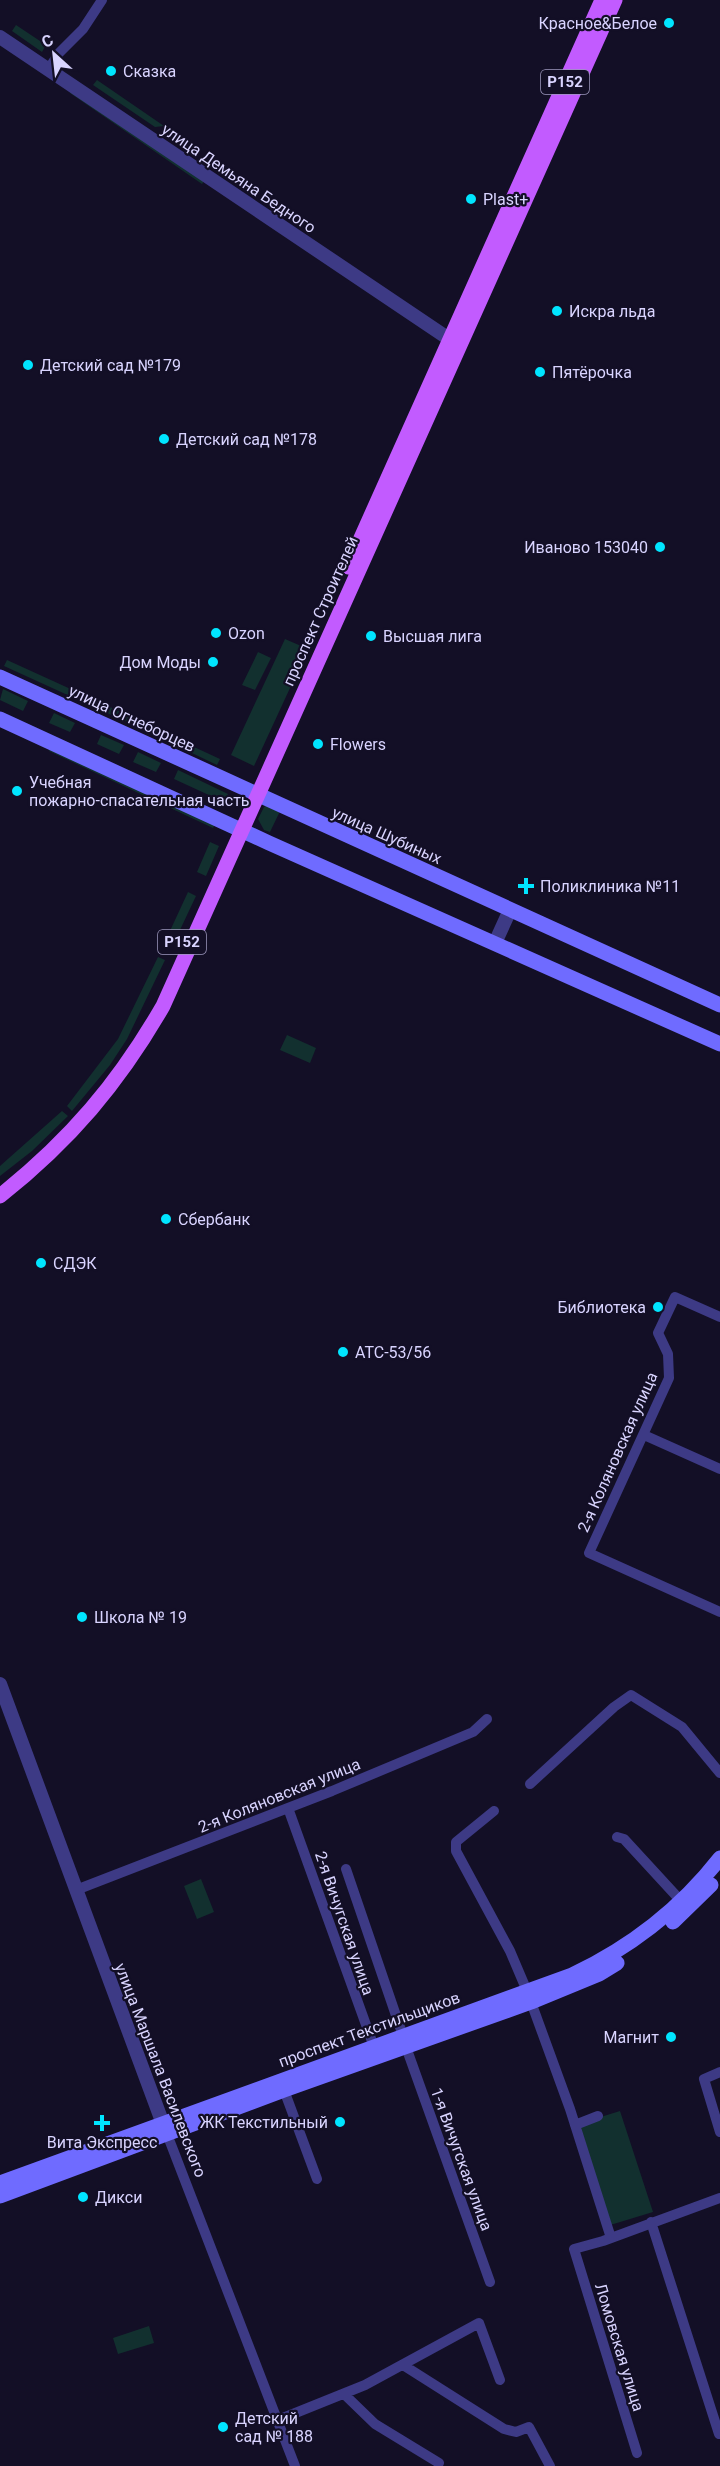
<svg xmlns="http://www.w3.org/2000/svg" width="720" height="2466" viewBox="0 0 720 2466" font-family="Roboto,sans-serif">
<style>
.green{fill:#12302f}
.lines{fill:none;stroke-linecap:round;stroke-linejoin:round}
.minor{stroke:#3d3a85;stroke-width:10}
.tertiary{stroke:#3d3a85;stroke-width:14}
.secondary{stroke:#6f6bff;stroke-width:15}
.primary{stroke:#c25bff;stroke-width:15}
.poi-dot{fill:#00e5ff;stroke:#130f26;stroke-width:2}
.labels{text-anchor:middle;stroke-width:4.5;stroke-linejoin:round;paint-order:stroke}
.shield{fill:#130f26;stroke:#9e99be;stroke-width:1.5}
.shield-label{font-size:15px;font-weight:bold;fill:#d9d4ff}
.poi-label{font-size:16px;fill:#d9d4ff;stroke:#130f26;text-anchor:start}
.street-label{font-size:16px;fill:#d9d4ff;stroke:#130f26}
</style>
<rect width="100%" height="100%" fill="#130f26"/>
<path class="green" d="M16,25L46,45L42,52L12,31Z
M97,80L164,126L155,127L93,85Z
M73,87L206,178L202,184L70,93Z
M285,639L308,649L254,766L231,755Z
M258,652L271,658L255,690L242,685Z
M7,660L121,712L118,718L4,666Z
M3,689L28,701L23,711L0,700Z
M54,713L75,723L70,732L49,723Z
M127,716L220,759L217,765L125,721Z
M101,735L124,745L119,754L97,744Z
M52,745L216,822L213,828L49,751Z
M138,752L161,763L156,772L133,762Z
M178,770L228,794L224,802L174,779Z
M270,803L282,807L270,832L264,830L258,819L264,807Z
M210,842L219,846L206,876L197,872Z
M188,892L196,896L171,949L163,946Z
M158,957L165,960L127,1039L110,1065L72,1111L67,1106L118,1039Z
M287,1035L316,1048L310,1063L280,1050Z
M62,1111L68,1116L32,1151L0,1176V1166Z
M201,1879L214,1912L197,1919L184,1886Z
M620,2111L653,2212L607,2226L575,2125Z
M149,2326L154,2343L118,2354L113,2338Z"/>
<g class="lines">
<path class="minor" d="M48,70L59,53L83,29L102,0
M720,1317L675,1297L658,1333L668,1354L669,1378L589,1553L720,1612
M644,1435L720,1469
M530,1784L614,1707L631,1695L682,1727L720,1773
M288,1808L374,2047
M494,1811L456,1842V1851L510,1951L527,1991
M617,1837L624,1839L681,1901
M346,1869L403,2036
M76,1890L332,1791L473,1732L487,1719
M531,2002L570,2109L611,2238
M406,2047L490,2282
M720,2072L704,2079L720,2132
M284,2090L317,2179
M575,2125L598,2116
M167,2134L295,2466
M651,2222L719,2434
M403,2365L504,2429L516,2432L529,2427L550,2466
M344,2394L375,2424L439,2463
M278,2420L365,2385L479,2323L500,2380
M637,2453L574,2249L603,2241L720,2198"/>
<path class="tertiary" d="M0,37L458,345
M495,943L510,910
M0,1684L166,2132"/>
<path class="secondary" d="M0,677L720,1005
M0,719L269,843L720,1044
M673,1922L711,1885
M0,2183L572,1975C629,1948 681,1908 720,1858
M0,2196L284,2090L531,2002L599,1974L617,1963"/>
<path class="primary" d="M348,567L602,0
M0,1196C70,1140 118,1084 163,1006L615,0"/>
</g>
<g class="poi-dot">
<circle cx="669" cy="23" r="6"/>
<circle cx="111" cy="71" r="6"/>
<circle cx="471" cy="199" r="6"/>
<circle cx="557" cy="311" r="6"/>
<circle cx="28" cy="365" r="6"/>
<circle cx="540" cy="372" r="6"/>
<circle cx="164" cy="439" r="6"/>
<circle cx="660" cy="547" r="6"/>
<circle cx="216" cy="633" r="6"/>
<circle cx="371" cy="636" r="6"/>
<circle cx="213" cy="662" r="6"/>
<circle cx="318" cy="744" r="6"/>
<circle cx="17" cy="791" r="6"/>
<path d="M523 877h6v6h6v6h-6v6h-6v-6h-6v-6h6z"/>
<circle cx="166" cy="1219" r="6"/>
<circle cx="41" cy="1263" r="6"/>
<circle cx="658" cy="1307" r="6"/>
<circle cx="343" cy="1352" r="6"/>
<circle cx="82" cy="1617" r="6"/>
<circle cx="671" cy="2037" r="6"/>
<circle cx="340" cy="2122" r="6"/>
<path d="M99 2114h6v6h6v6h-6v6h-6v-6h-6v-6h6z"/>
<circle cx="83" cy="2197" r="6"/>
<circle cx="223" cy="2427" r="6"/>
</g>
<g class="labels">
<g class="shield">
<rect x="541" y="70" width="48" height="24" rx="4.5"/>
<rect x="158" y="930" width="48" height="24" rx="4.5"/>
</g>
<g class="shield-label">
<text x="565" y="87">Р152</text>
<text x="182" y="947">Р152</text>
</g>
<g class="poi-label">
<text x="657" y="29" text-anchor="end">Красное&amp;Белое</text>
<text x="123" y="77">Сказка</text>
<text x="483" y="205">Plast+</text>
<text x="569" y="317">Искра льда</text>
<text x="40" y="371">Детский сад №179</text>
<text x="552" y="378">Пятёрочка</text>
<text x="176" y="445">Детский сад №178</text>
<text x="648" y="553" text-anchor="end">Иваново 153040</text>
<text x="228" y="639">Ozon</text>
<text x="383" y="642">Высшая лига</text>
<text x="201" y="668" text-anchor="end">Дом Моды</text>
<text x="330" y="750">Flowers</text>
<text x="29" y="788">Учебная<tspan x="29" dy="18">пожарно-спасательная часть</tspan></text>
<text x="540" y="892">Поликлиника №11</text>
<text x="178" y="1225">Сбербанк</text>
<text x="53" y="1269">СДЭК</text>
<text x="646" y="1313" text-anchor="end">Библиотека</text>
<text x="355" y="1358">АТС-53/56</text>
<text x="94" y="1623">Школа № 19</text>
<text x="659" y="2043" text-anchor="end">Магнит</text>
<text x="328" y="2128" text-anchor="end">ЖК Текстильный</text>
<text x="102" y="2148" text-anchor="middle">Вита Экспресс</text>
<text x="95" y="2203">Дикси</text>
<text x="235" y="2424">Детский<tspan x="235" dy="18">сад № 188</tspan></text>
</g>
<g class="street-label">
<text transform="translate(239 178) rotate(34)" y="6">улица Демьяна Бедного</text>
<text transform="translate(320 611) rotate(-66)" y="6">проспект Строителей</text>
<text transform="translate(132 718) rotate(25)" y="6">улица Огнеборцев</text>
<text transform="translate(387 835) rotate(24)" y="6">улица Шубиных</text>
<text transform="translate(617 1452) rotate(-66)" y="6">2-я Коляновская улица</text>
<text transform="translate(279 1795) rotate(-22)" y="6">2-я Коляновская улица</text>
<text transform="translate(345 1923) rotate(71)" y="6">2-я Вичугская улица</text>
<text transform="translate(369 2029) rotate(-20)" y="6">проспект Текстильщиков</text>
<text transform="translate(161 2070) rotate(69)" y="6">улица Маршала Василевского</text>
<text transform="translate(462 2159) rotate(70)" y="6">1-я Вичугская улица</text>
<text transform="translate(620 2347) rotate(73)" y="6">Ломовская улица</text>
</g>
</g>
<g transform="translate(54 54) rotate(333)" stroke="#130f26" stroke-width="4.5" paint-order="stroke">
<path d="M0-4.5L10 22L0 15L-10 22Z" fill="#d9d4ff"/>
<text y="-9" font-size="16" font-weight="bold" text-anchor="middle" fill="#d9d4ff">С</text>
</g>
</svg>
